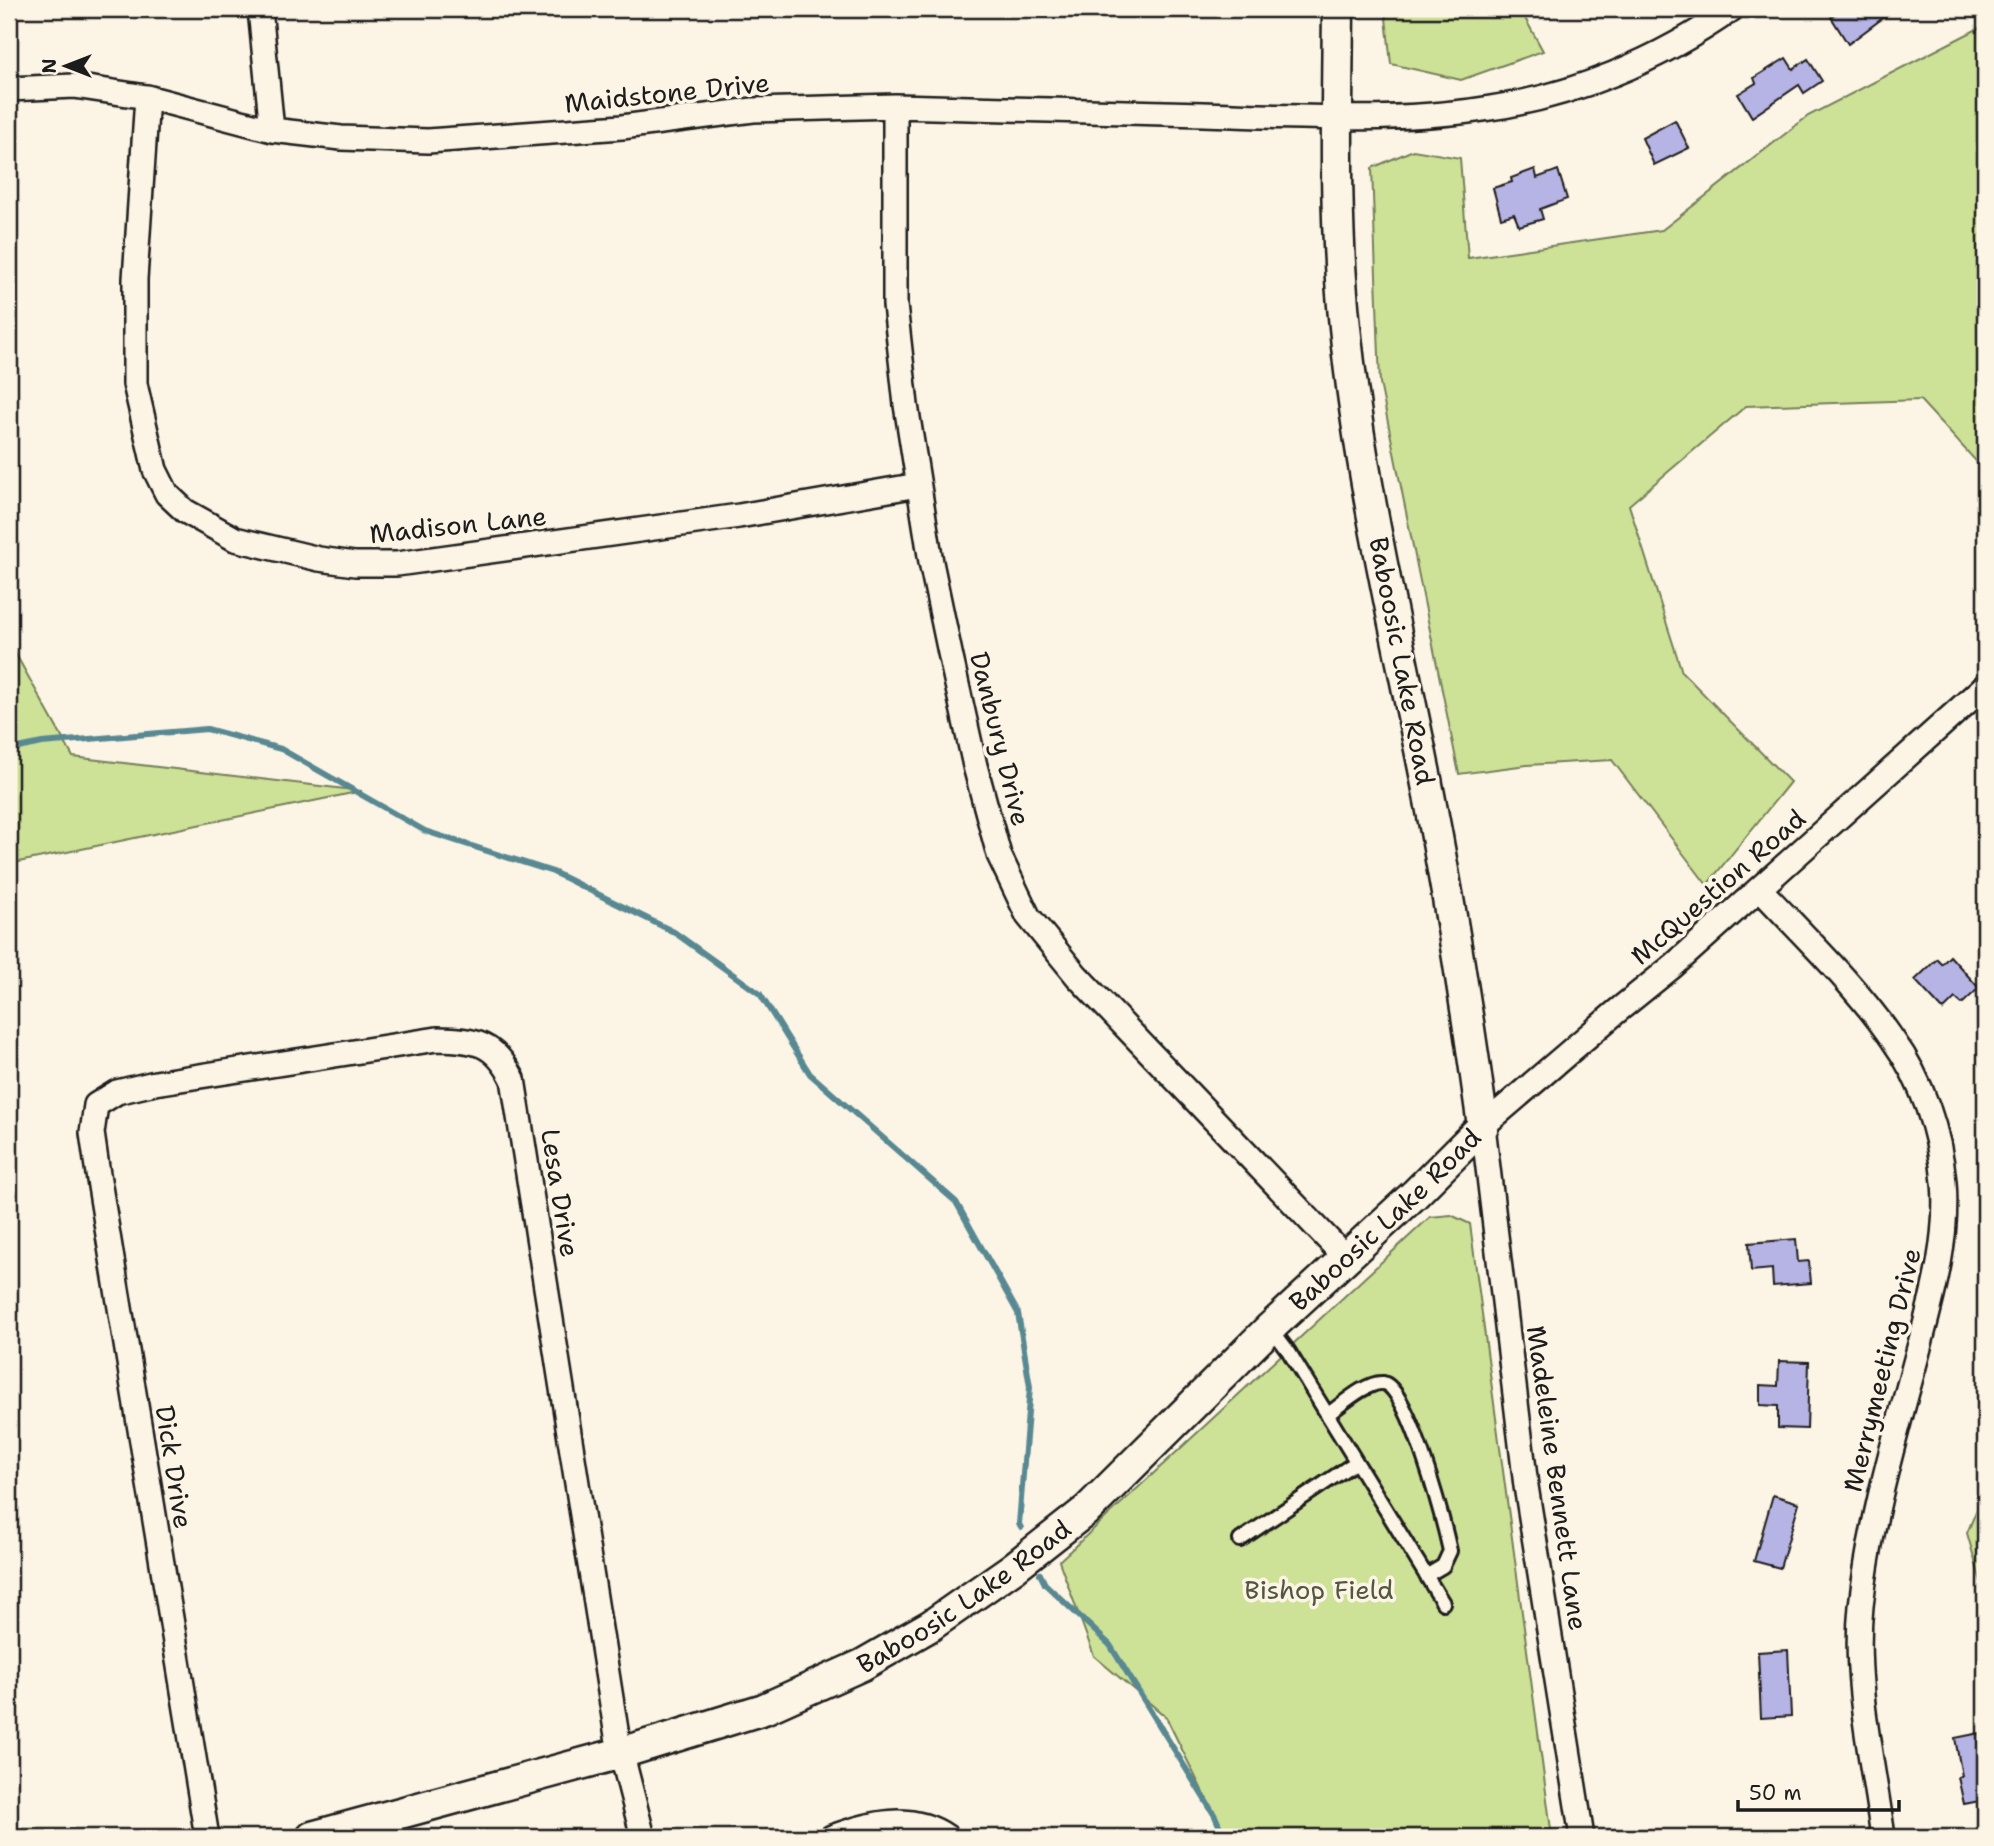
<svg xmlns="http://www.w3.org/2000/svg" width="1994" height="1846" viewBox="0 0 1994 1846" font-family="'Shantell Sans',sans-serif">
<style>
.green{fill:#cde297;stroke:#747f5a;stroke-width:2}
.lines{fill:none;stroke-linecap:round;stroke-linejoin:round}
.stream{stroke:#598892;stroke-width:6}
.building{fill:#b6b3e5;stroke:#1c1c1c;stroke-width:2}
.service-casing{stroke:#1c1c1c;stroke-width:18}
.minor-casing{stroke:#1c1c1c;stroke-width:28}
.tertiary-casing{stroke:#1c1c1c;stroke-width:35}
.service{stroke:#fcf5e5;stroke-width:12}
.minor{stroke:#fcf5e5;stroke-width:23}
.tertiary{stroke:#fcf5e5;stroke-width:30}
.labels{text-anchor:middle;stroke-width:7;stroke-linejoin:round;paint-order:stroke}
.street-label{font-size:26px;fill:#1c1c1c;stroke:#fcf5e5}
.park-label{font-size:26px;fill:#515741;stroke:#fcf5e5}
</style>
<rect width="100%" height="100%" fill="#fcf5e5"/>
<filter id="ink" filterUnits="userSpaceOnUse"><feTurbulence type="fractalNoise" baseFrequency=".0143" numOctaves="2"/><feDisplacementMap in="SourceGraphic" scale="14" xChannelSelector="R" yChannelSelector="G"/><feConvolveMatrix kernelMatrix="1 2 1 2 8 2 1 2 1" color-interpolation-filters="sRGB"/></filter>
<g filter="url(#ink)">
<path class="green" d="M1385,9H1520L1543,51L1461,80L1391,64Z
M1985,25V471L1920,400L1746,406L1629,505L1682,672L1790,782L1707,885L1612,760L1527,765L1459,774L1380,383L1372,168L1413,150L1460,158L1468,258L1662,230L1808,116Z
M9,642L73,757L362,791L9,864Z
M1451,1215L1470,1224L1552,1837H1225L1166,1717L1094,1656L1059,1561L1430,1217Z
M1985,1490V1596L1967,1533Z"/>
<g class="lines">
<path class="stream" d="M9,750L42,743L207,729L281,749L425,831L553,872L674,932L760,994L810,1074L956,1202L1018,1313L1030,1387L1019,1524L1021,1528
M1040,1574L1045,1584L1110,1645L1215,1816L1224,1837"/>
</g>
<path class="building" d="M1843,9H1895L1848,44L1831,17Z
M1786,58L1793,69L1808,59L1822,81L1804,93L1799,85L1752,117L1738,94L1756,83L1754,78Z
M1675,120L1689,148L1654,165L1642,138Z
M1535,169L1537,178L1558,170L1567,199L1540,209L1543,219L1519,226L1514,214L1501,218L1493,188L1512,182L1511,178Z
M1950,956L1979,988L1962,1004L1955,998L1943,1010L1915,980L1937,959L1942,964Z
M1796,1239L1798,1262L1809,1261L1811,1283L1773,1286L1772,1269L1751,1271L1749,1243Z
M1779,1361L1809,1362L1807,1429L1778,1428V1406L1760,1405V1385L1778,1386Z
M1773,1495L1799,1503L1780,1568L1754,1561Z
M1788,1650L1791,1716L1761,1718L1758,1652Z
M1985,1732V1800L1964,1804L1958,1777L1962,1776L1955,1738Z"/>
<g class="lines">
<defs>
<path id="service" d="M1271,1328L1289,1352L1443,1603
M1327,1415C1340,1406 1367,1381 1383,1383C1409,1387 1444,1524 1450,1551L1443,1566L1426,1576
M1240,1540L1356,1462"/>
<path id="minor" d="M260,9L272,130
M9,89L74,86L147,97L272,130L341,138L428,141L622,127L753,110L895,106C998,109 1100,111 1203,114C1296,117 1391,123 1484,109C1572,97 1660,60 1732,9
M147,97L135,279V384L155,470L167,494L185,511L235,539L319,559L355,564H397L739,516L918,485
M895,106V305L906,405L931,562L950,653L975,766L999,855L1028,916L1077,976L1345,1257
M1760,889C1804,936 1857,987 1893,1040C1922,1080 1940,1133 1944,1182C1949,1242 1931,1302 1916,1359C1894,1441 1870,1522 1861,1606C1853,1683 1873,1761 1883,1837
M207,1837L98,1174L92,1133L96,1105L117,1092L155,1083L437,1039C476,1040 494,1042 513,1079L617,1736L643,1837
M832,1837C870,1823 911,1812 947,1837
M1582,1837L1526,1486L1483,1126L1616,1012L1673,966L1985,686"/>
<g id="tertiary">
<path id="s1" d="M312,1837L621,1753L764,1709L862,1665L930,1626L1013,1568L1088,1509L1271,1327L1415,1194L1483,1126C1467,1008 1448,891 1425,774C1395,625 1360,477 1345,327C1334,221 1337,115 1338,9"/>
</g>
</defs>
<use href="#service" class="service-casing"/>
<use href="#minor" class="minor-casing"/>
<use href="#tertiary" class="tertiary-casing"/>
<use href="#service" class="service"/>
<use href="#minor" class="minor"/>
<use href="#tertiary" class="tertiary"/>
</g>
</g>
<g class="labels">
<g class="street-label">
<text transform="translate(667 93) rotate(-6)" y="9">Maidstone Drive</text>
<text transform="translate(458 525) rotate(-6)" y="9">Madison Lane</text>
<text transform="translate(1402 661) rotate(79)" y="9">Baboosic Lake Road</text>
<text transform="translate(1000 739) rotate(76)" y="9">Danbury Drive</text>
<text transform="translate(1718 887) rotate(-41)" y="9">McQuestion Road</text>
<text transform="translate(560 1193) rotate(81)" y="9">Lesa Drive</text>
<text dy="9" stroke="none"><textPath href="#s1" startOffset="1267">Baboosic Lake Road</textPath></text>
<text transform="translate(1882 1370) rotate(-76)" y="9">Merrymeeting Drive</text>
<text transform="translate(174 1467) rotate(81)" y="9">Dick Drive</text>
<text transform="translate(1557 1478) rotate(82)" y="9">Madeleine Bennett Lane</text>
<text dy="9" stroke="none"><textPath href="#s1" startOffset="700">Baboosic Lake Road</textPath></text>
</g>
<g class="park-label">
<text x="1319" y="1599">Bishop Field</text>
</g>
</g>
<rect width="1994" height="1846" fill="none" stroke="#fcf5e5" stroke-width="35"/>
<rect x="18" y="18" width="1959" height="1811" fill="none" stroke="#1c1c1c" stroke-width="2.5" filter="url(#ink)"/>
<g transform="translate(66 66) rotate(270)" stroke="#fcf5e5" stroke-width="5" paint-order="stroke">
<path d="M0-5L12 26L0 18L-12 26Z" fill="#1c1c1c"/>
<text y="-10" font-size="19" font-weight="bold" text-anchor="middle" fill="#1c1c1c">N</text>
</g>
<path d="M1738 1800v10h161v-10" fill="none" stroke="#1c1c1c" stroke-width="3.5"/>
<text x="1749" y="1800" font-size="21" fill="#1c1c1c" stroke="#fcf5e5" stroke-width="5" paint-order="stroke">50 m</text>
</svg>
